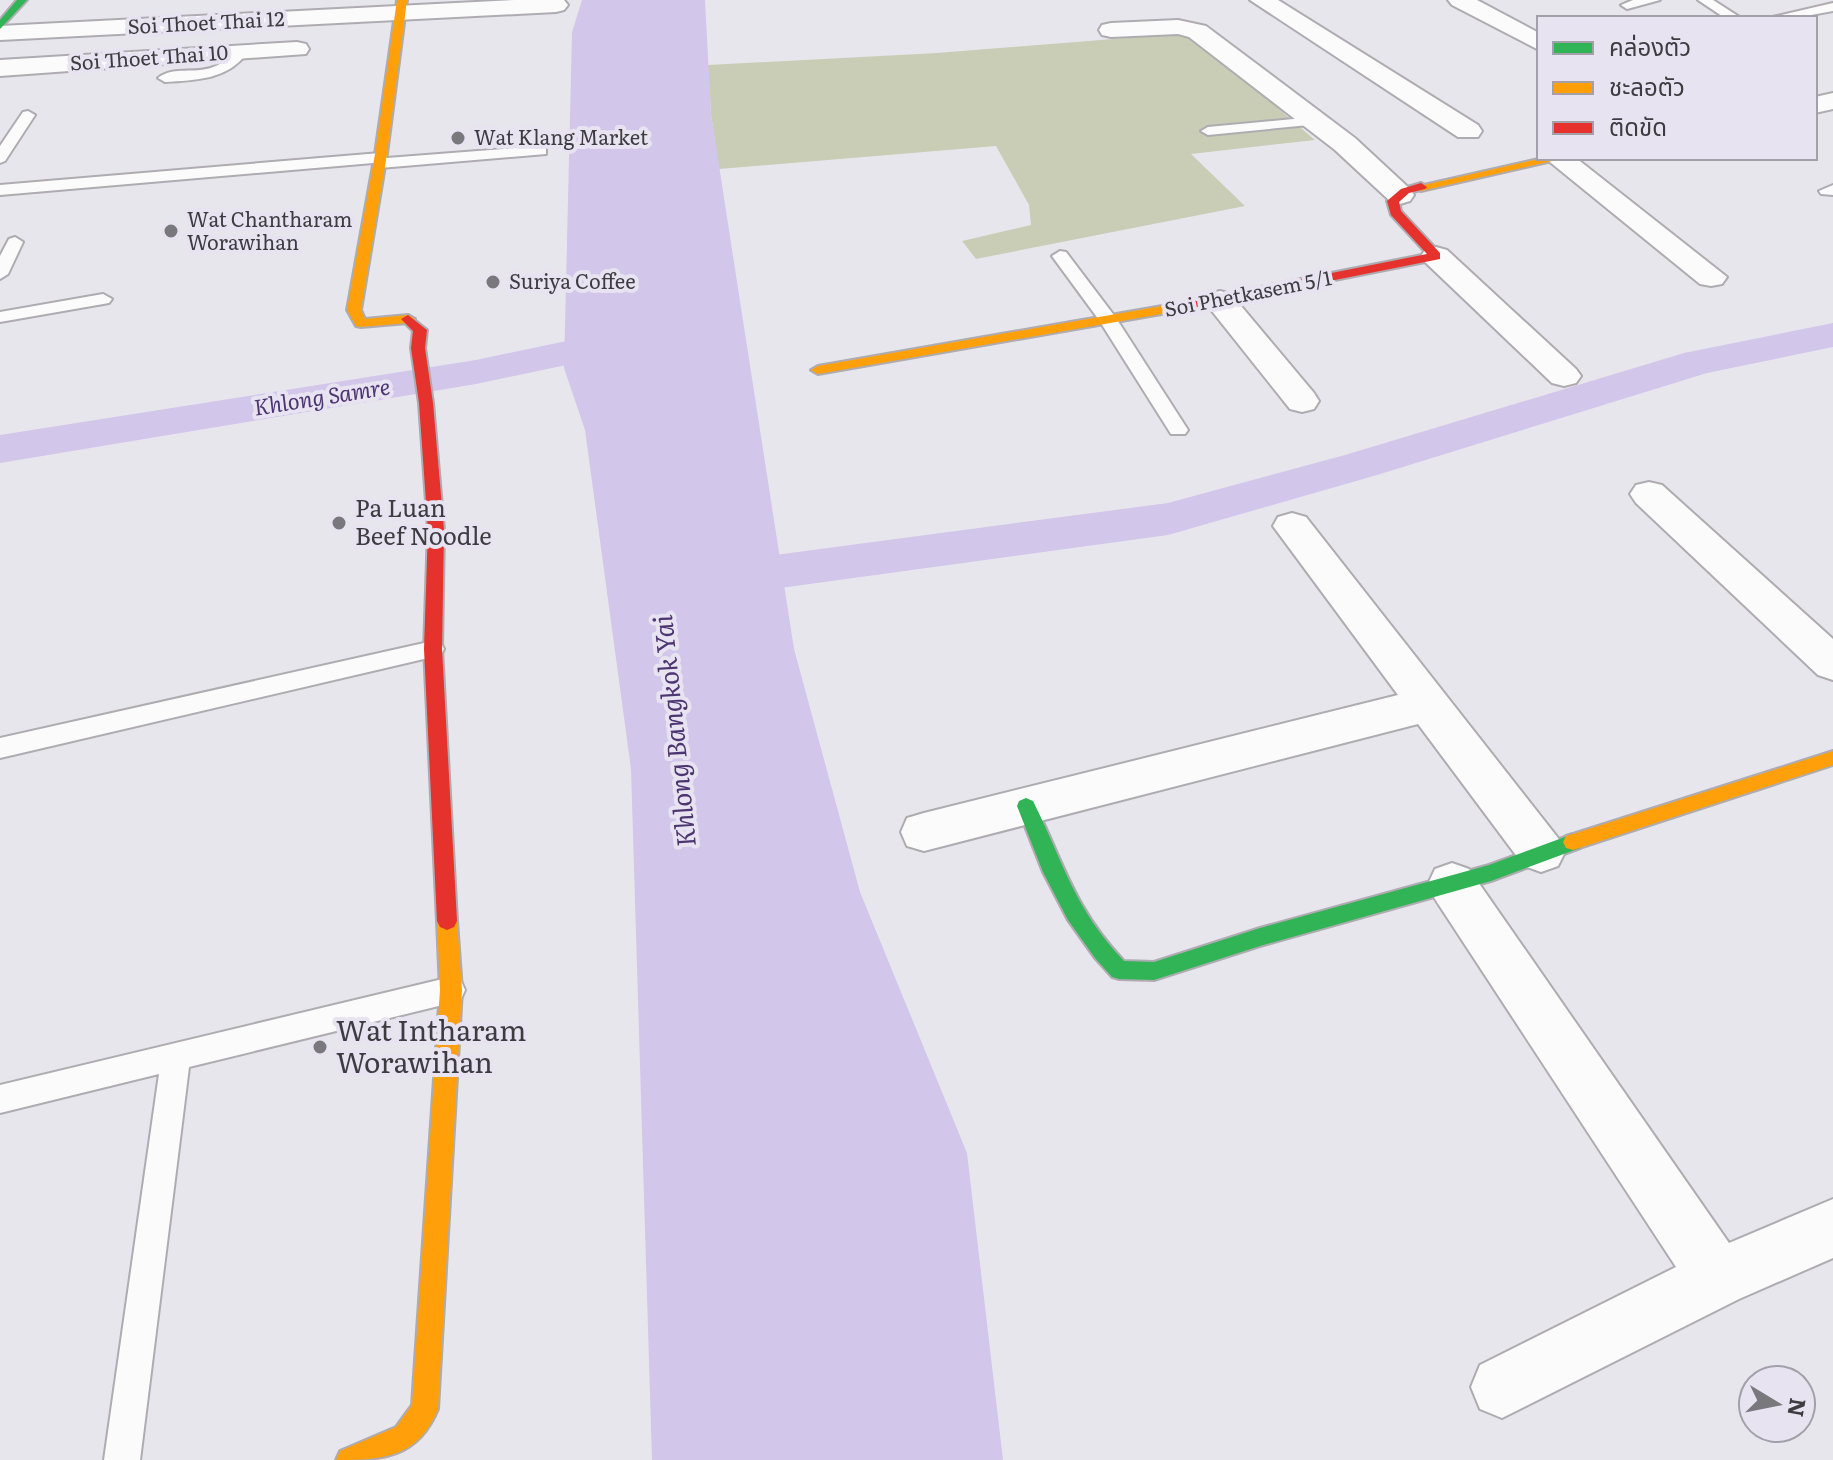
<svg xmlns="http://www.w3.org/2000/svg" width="1833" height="1460" viewBox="0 0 1833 1460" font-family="Literata,'Noto Sans Thai',serif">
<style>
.green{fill:#c9cdb6}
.water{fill:#d2c6ea}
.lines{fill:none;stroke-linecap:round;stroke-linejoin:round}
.canal{fill:#d2c6ea;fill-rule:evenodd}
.lane-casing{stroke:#aeacb1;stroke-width:4}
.street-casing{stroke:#aeacb1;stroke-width:4}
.fast-casing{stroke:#aeacb1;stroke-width:4}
.slow-casing{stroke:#aeacb1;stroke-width:4}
.jam-casing{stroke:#aeacb1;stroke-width:4}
.lane{fill:#fcfbfc;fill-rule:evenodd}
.street{fill:#fcfbfc;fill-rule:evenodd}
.fast{fill:#30b455;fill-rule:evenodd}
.slow{fill:#ff9f0a;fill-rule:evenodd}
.jam{fill:#e5322d;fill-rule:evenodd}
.poi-dot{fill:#79787d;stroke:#e7e3f0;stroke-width:3}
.labels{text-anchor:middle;stroke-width:8;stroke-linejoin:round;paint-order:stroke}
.far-street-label{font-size:20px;fill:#3d3c41;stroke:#e7e3f0}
.far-poi-label{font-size:20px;fill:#3d3c41;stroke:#e7e3f0;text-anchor:start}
.far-water-label{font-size:22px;font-style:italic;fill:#4c3570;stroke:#e7e3f0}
.poi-label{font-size:24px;fill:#3d3c41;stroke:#e7e3f0;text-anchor:start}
.water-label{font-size:26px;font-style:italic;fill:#4c3570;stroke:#e7e3f0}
.near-poi-label{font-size:28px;fill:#3d3c41;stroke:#e7e3f0;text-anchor:start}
</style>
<rect width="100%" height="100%" fill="#e8e6ed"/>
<path class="green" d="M1176,34L1197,39L1315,140L1191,154L1245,206L976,259L962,241L1031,225L1029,205L996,146L719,169L711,114L708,65L937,53Z"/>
<path class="water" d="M582,0H705L711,114L794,649L860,892L967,1153L1003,1460H652L631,769L585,430L564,368L572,32Z"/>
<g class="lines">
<path class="canal" d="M1833,323V347L1707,373L1377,475L1168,535L707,598L690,593L683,581L690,569L707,564L1168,503L1345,455L1684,353Z
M638,326L652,329L658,338L652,347L476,384L0,463V435L476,360Z"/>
<defs>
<path id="lane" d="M1633,0H1660L1627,9L1621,5Z
M1698,0H1713L1741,18H1725Z
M1833,3V11L1795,18H1768Z
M235,50L247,53C227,80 196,80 165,82L158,78C180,61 209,84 235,50Z
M28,111L35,115L5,161L0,163V146L23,112Z
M1314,117L1319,118V124L1208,135L1201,131L1208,127Z
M541,146L546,148V154L380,168L373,163L0,195V185L380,153L387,158Z
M1833,185V195L1821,194L1819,191Z
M15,237L23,242L8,274L0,279V256L9,239Z
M1060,251L1066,252L1116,318L1188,430L1185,434H1171L1099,320L1052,256Z
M103,294L112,299L109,303L0,322V312Z
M433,641L441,643L444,649L441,655L0,758V738Z
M451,977L461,981L465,990L461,999L451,1003L189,1067L140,1460H104L159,1074L0,1113V1085Z"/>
<path id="street" d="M515,0H564L568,5L564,10L556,12L0,40V26Z
M1250,0H1278L1478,125L1482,131L1478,137H1458Z
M1448,0H1477L1539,33V50L1452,5Z
M1178,20L1206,26L1355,138L1410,189L1414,195L1410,201L1400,204L1390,201L1335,150L1189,37L1178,34L1111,37L1102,35L1099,30L1102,25L1111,23Z
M297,42L306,44L309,49L306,54L0,76V60Z
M1833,93V109L1815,113V97Z
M1545,158H1576L1727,277L1722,284L1711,286L1700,284Z
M1436,247L1447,250L1576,369L1581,376L1576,383L1564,386L1552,383L1425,262L1421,256L1425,250Z
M1220,291L1231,294L1314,393L1319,401L1314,409L1302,412L1290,409L1204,301L1209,294Z
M1649,482L1662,485L1833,639V680L1818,675L1636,503L1630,494L1636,485Z
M1292,513L1306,517L1558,838L1565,852L1558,866L1541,872L1524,866L1418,724L924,851L907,846L901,832L907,818L924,813L1398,695L1273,526L1278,517Z
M1452,863L1469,869L1729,1243L1833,1199V1258L1739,1299L1502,1418L1480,1409L1471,1387L1480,1365L1676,1267L1435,899L1428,884L1435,869Z"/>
<path id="fast" d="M17,0H27L0,29V20Z
M1026,798L1033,801C1064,863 1073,907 1124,961L1154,962L1260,928L1489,865L1573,834L1580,836L1583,842L1580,848L1491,881L1260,946L1154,980L1119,979L1112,977L1095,958L1068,920L1043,872L1017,806L1019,801Z"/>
<path id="slow" d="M397,0H407L387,154L361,310L365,319L408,315L415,319L408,323L361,327L356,326L347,310L375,154Z
M1543,158H1565L1421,191L1415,187Z
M1185,302L1192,306L1190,309L818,374L811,370L818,366Z
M1833,751V765L1573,850L1566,848L1563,842L1566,836L1573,834Z
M447,912L454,915L457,921L462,990L438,1409C418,1458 383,1460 336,1460L340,1451L396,1427L412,1405L440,990L437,921L440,915Z"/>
<path id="jam" d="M1421,183L1427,187L1425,189L1409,193L1399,202L1401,211L1440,253V259L1185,310L1178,306L1185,302L1427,254L1391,215L1387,201L1401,189Z
M408,315L427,330L425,348L433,403L444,530L442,649L457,921L454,927L447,930L440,927L437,921L424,649L428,530L419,403L411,348L413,331L401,319Z"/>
</defs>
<use href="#lane" class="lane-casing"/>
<use href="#street" class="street-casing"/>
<use href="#fast" class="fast-casing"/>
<use href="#slow" class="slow-casing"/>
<use href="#jam" class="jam-casing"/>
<use href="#lane" class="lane"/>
<use href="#street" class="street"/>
<use href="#fast" class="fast"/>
<use href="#slow" class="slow"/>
<use href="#jam" class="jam"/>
</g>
<g class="poi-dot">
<circle cx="458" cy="138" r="8"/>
<circle cx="171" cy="231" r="8"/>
<circle cx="493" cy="282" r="8"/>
<circle cx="339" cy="523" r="8"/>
<circle cx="320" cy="1047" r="8"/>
</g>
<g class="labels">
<g class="far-street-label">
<text transform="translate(206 23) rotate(-3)" y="7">Soi Thoet Thai 12</text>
<text transform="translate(149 58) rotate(-4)" y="7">Soi Thoet Thai 10</text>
<text transform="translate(1248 294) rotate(-11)" y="7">Soi Phetkasem 5/1</text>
</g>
<g class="far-poi-label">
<text x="474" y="145">Wat Klang Market</text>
<text x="187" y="227">Wat Chantharam<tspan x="187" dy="23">Worawihan</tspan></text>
<text x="509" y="289">Suriya Coffee</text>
</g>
<g class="far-water-label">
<text transform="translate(322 397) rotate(-9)" y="8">Khlong Samre</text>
</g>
<g class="poi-label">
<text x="355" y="517">Pa Luan<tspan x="355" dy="28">Beef Noodle</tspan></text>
</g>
<g class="water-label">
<text transform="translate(675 731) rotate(-96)" y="9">Khlong Bangkok Yai</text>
</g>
<g class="near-poi-label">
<text x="336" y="1041">Wat Intharam<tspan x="336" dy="32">Worawihan</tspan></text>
</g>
</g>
<rect x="1537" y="16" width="280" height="144" fill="#e7e3f0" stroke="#a3a0aa" stroke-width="2"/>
<rect x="1553" y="42" width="40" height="12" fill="#30b455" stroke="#a3a0aa" stroke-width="2"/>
<text x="1609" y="56" font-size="24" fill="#3d3c41">คล่องตัว</text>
<rect x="1553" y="82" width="40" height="12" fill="#ff9f0a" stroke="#a3a0aa" stroke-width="2"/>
<text x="1609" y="96" font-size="24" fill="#3d3c41">ชะลอตัว</text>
<rect x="1553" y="122" width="40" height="12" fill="#e5322d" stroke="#a3a0aa" stroke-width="2"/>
<text x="1609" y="136" font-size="24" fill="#3d3c41">ติดขัด</text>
<g transform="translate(1777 1404) rotate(100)"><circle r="38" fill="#e7e3f0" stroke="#a3a0aa" stroke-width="2"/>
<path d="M0-6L14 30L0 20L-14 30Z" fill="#79787d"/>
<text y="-12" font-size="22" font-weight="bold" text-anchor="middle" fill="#3d3c41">N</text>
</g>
</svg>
